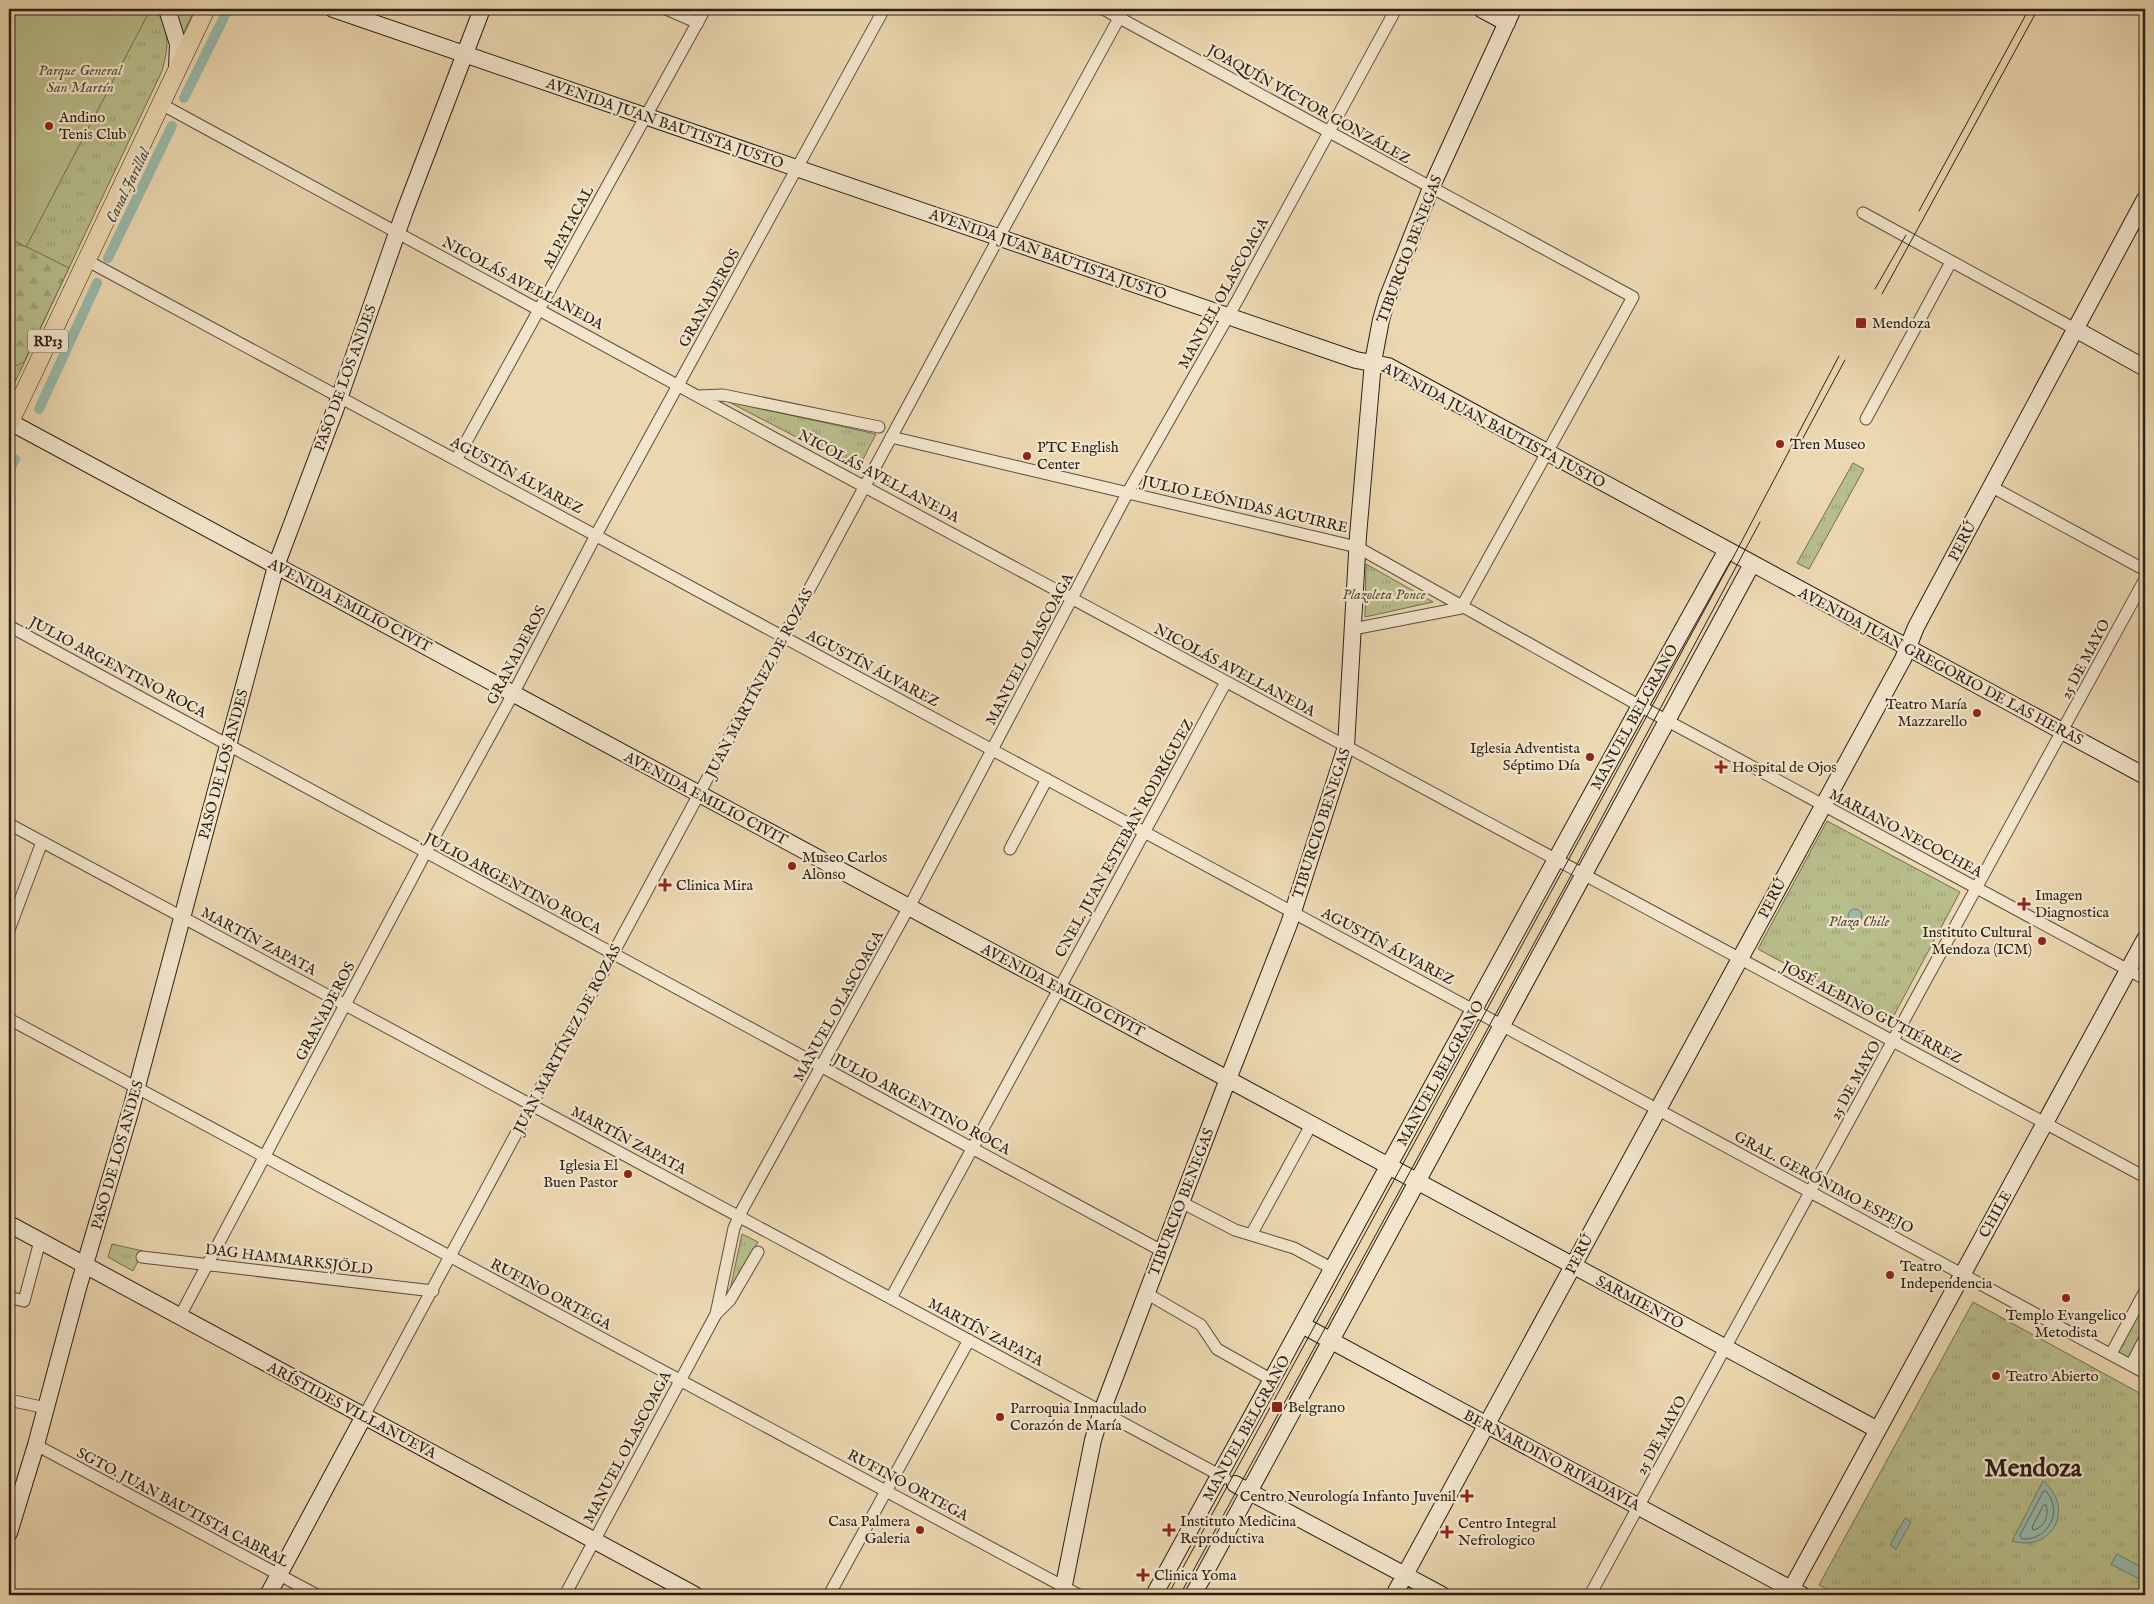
<svg xmlns="http://www.w3.org/2000/svg" width="2154" height="1604" viewBox="0 0 2154 1604" font-family="'IM FELL English',serif">
<style>
.grass{fill:url(#grass-tufts);stroke:#716e51}
.forest{fill:url(#forest-firs);stroke:#716e51}
.garden{fill:#b8be8b;stroke:#716e51}
.water{fill:#98baaa;stroke:#6c7c6f}
.lines{fill:none;stroke-linecap:round;stroke-linejoin:round}
.shore{stroke:#616c60;stroke-width:1}
.canal{stroke:#98baaa;stroke-width:10}
.street-casing{stroke:#5a4d3d;stroke-width:13}
.secondary-casing{stroke:#2a1f17;stroke-width:18}
.primary-casing{stroke:#2a1f17;stroke-width:19}
.street{stroke:#f2e5cc;stroke-width:11}
.secondary{stroke:#f2e5cc;stroke-width:16}
.primary{stroke:#ebd7b0;stroke-width:18}
.tram{stroke:#2a1f17;stroke-width:1}
.poi-dot{fill:#8f2418;stroke:#f2e5cc;stroke-width:2}
.labels{text-anchor:middle;stroke-width:4.5;stroke-linejoin:round;paint-order:stroke}
.shield{fill:#f2e5cc;stroke:#665a4d;stroke-width:1}
.shield-label{font-size:14px;font-weight:bold;fill:#2a1f17}
.park-label{font-size:15px;font-style:italic;fill:#554f3a;stroke:#f2e5cc}
.street-label{font-size:15px;fill:#2a1f17;stroke:#f2e5cc}
.poi-label{font-size:15px;fill:#2a1f17;stroke:#f2e5cc;text-anchor:start}
.water-label{font-size:16px;font-style:italic;fill:#4b4e43;stroke:#f2e5cc}
.town-label{font-size:25px;font-weight:bold;fill:#2a1f17;stroke:#f2e5cc}
</style>
<defs>
<pattern id="grass-tufts" width="24" height="20" patternUnits="userSpaceOnUse" patternTransform="scale(1.25)"><rect width="24" height="20" fill="#b8be8b"/><path d="M3 7l-1-3M5 7V3M7 7l1-3M15 17l-1-3M17 17v-4M19 17l1-3" fill="none" stroke="#9ea377"/></pattern>
<pattern id="forest-firs" width="22" height="20" patternUnits="userSpaceOnUse" patternTransform="scale(1.25)"><rect width="22" height="20" fill="#b8be8b"/><path d="M5 1l3.5 6h-7zM16 11l3.5 6h-7z" fill="#9ea377"/></pattern>
</defs>
<rect width="100%" height="100%" fill="#ebd7b0"/>
<filter id="stains"><feTurbulence type="fractalNoise" baseFrequency=".004" numOctaves="4"/><feColorMatrix values="0 0 0 0 .2 0 0 0 0 .09 0 0 0 0 .02 0 0 0 .5 -.17"/></filter>
<radialGradient id="worn" r=".72"><stop offset=".6" stop-color="#630" stop-opacity="0"/><stop offset="1" stop-color="#630" stop-opacity=".3"/></radialGradient>
<path class="grass" d="M9,9H156C170,34 169,44 162,71L9,395Z
M170,9H195L182,36Z
M727,401L876,434L858,469Z
M1853,463L1864,469L1809,569L1797,563Z
M1366,564L1433,602L1365,617Z
M1827,821L1960,892L1891,1021L1758,949Z
M742,1234L758,1242L730,1290Z
M112,1244L143,1251L133,1271L108,1257Z
M2145,1291V1338L2131,1365L2111,1354Z
M1973,1302L2145,1396V1595H1839L1819,1585Z"/>
<path class="forest" d="M9,238L69,268L24,362L9,369Z"/>
<path class="garden" d="M9,9H138L148,14L26,247L9,238Z"/>
<path class="water" d="M1848 916a7 7 0 1 1 14 0a7 7 0 1 1-14 0Z
M2043,1481C2076,1508 2052,1553 2012,1541Z
M1905,1518L1911,1522L1896,1549L1890,1545Z
M2117,1554L2145,1569V1582L2111,1564Z"/>
<g class="lines">
<path class="shore" d="M2046,1491C2064,1511 2048,1541 2022,1539L2020,1535L2043,1492Z
M2046,1505C2050,1515 2044,1528 2033,1530L2032,1527L2043,1506Z"/>
<path class="canal" d="M184,98L228,9
M108,258L172,126
M39,409L97,283
M9,472L15,459"/>
<defs>
<path id="street" d="M666,9L698,23
M1103,9L1633,297L1461,608L1353,629
M161,104C820,466 1484,819 2145,1177
M1863,213L2075,329
M86,260L2145,1373
M699,396L723,395L879,427
M1866,419L1951,262
M891,437L1357,547L1640,706L2145,979
M456,460L705,9
M1992,487L2145,570
M9,626C395,832 777,1044 1162,1251
M9,824L1225,1478
M1010,849L1047,779
M9,930L42,842
M9,1019L1079,1595
M1181,1202L1235,1230L1294,1248L1333,1269
M1251,1235L1311,1125
M142,1257L433,1291
M1146,1293L1201,1325L1217,1349L1272,1380
M9,1297L24,1301L40,1241
M891,1298L1226,682
M716,1314L730,1300L758,1252
M180,1316L426,852L513,694L596,535L884,9
M2111,1354L2145,1291
M2131,1365L2145,1338
M9,1400L46,1408
M364,1416L999,237L1124,9
M36,1445L317,1595
M565,1595L716,1314L734,1228L742,1210L916,894L1128,492L1238,299L1396,9
M829,1595L969,1340
M1590,1595L2145,579"/>
<path id="secondary" d="M167,9L178,44L177,69
M333,9L1356,360L1388,366L2145,776
M1481,9L1507,23
M2075,329L2145,368
M10,422L1878,1430
M9,1224L695,1595
M1302,1325L1802,1595
M1235,1484L1442,1595
M9,1533L36,1445L78,1288L131,1109L276,566L335,410L404,213L482,9
M268,1595L364,1416
M1062,1595L1093,1440L1102,1411L1223,1092L1289,924L1346,747L1358,536L1373,362L1381,320L1387,299L1431,188L1513,9
M1154,1595L1636,713L1727,550
M1193,1595L1752,564
M1394,1595L1903,659L1916,627L2145,199
M1788,1595L2145,939"/>
<path id="primary" d="M9,424L206,9"/>
</defs>
<use href="#street" class="street-casing"/>
<use href="#secondary" class="secondary-casing"/>
<use href="#primary" class="primary-casing"/>
<use href="#street" class="street"/>
<use href="#secondary" class="secondary"/>
<use href="#primary" class="primary"/>
<path class="tram" d="M1919,211L2029,9
M1875,289L1906,235
M1882,294L2038,9
M1796,451L1845,360
M1168,1595L1735,554L1839,356
M1180,1595L1575,868L1760,522"/>
</g>
<g class="poi-dot">
<circle cx="49" cy="126" r="5"/>
<rect x="1855" y="317" width="12" height="12" rx="2.5"/>
<circle cx="1780" cy="444" r="5"/>
<circle cx="1027" cy="456" r="5"/>
<circle cx="1977" cy="713" r="5"/>
<circle cx="1590" cy="757" r="5"/>
<path d="M1718.5 759.5h5v5h5v5h-5v5h-5v-5h-5v-5h5z"/>
<circle cx="792" cy="866" r="5"/>
<path d="M662.5 877.5h5v5h5v5h-5v5h-5v-5h-5v-5h5z"/>
<path d="M2021.5 896.5h5v5h5v5h-5v5h-5v-5h-5v-5h5z"/>
<circle cx="2042" cy="941" r="5"/>
<circle cx="628" cy="1174" r="5"/>
<circle cx="1890" cy="1275" r="5"/>
<circle cx="2066" cy="1298" r="5"/>
<circle cx="1996" cy="1376" r="5"/>
<rect x="1271" y="1401" width="12" height="12" rx="2.5"/>
<circle cx="1000" cy="1417" r="5"/>
<path d="M1464.5 1488.5h5v5h5v5h-5v5h-5v-5h-5v-5h5z"/>
<circle cx="920" cy="1530" r="5"/>
<path d="M1166.5 1522.5h5v5h5v5h-5v5h-5v-5h-5v-5h5z"/>
<path d="M1444.5 1524.5h5v5h5v5h-5v5h-5v-5h-5v-5h5z"/>
<path d="M1140.5 1567.5h5v5h5v5h-5v5h-5v-5h-5v-5h5z"/>
</g>
<g class="labels">
<rect class="shield" x="28" y="329.5" width="40" height="23" rx="4"/>
<g class="shield-label">
<text x="48" y="346">RP13</text>
</g>
<g class="park-label">
<text x="80" y="75">Parque General<tspan x="80" dy="17">San Martín</tspan></text>
<text x="1384" y="599">Plazoleta Ponce</text>
<text x="1859" y="926">Plaza Chile</text>
</g>
<g class="street-label">
<text transform="translate(1309 104) rotate(29)" y="5">JOAQUÍN VÍCTOR GONZÁLEZ</text>
<text transform="translate(665 123) rotate(19)" y="5">AVENIDA JUAN BAUTISTA JUSTO</text>
<text transform="translate(568 227) rotate(-62)" y="5">ALPATACAL</text>
<text transform="translate(1409 249) rotate(-69)" y="5">TIBURCIO BENEGAS</text>
<text transform="translate(1048 254) rotate(19)" y="5">AVENIDA JUAN BAUTISTA JUSTO</text>
<text transform="translate(523 283) rotate(28)" y="5">NICOLÁS AVELLANEDA</text>
<text transform="translate(1223 293) rotate(-61)" y="5">MANUEL OLASCOAGA</text>
<text transform="translate(709 298) rotate(-61)" y="5">GRANADEROS</text>
<text transform="translate(345 378) rotate(-70)" y="5">PASO DE LOS ANDES</text>
<text transform="translate(1494 425) rotate(28)" y="5">AVENIDA JUAN BAUTISTA JUSTO</text>
<text transform="translate(517 475) rotate(28)" y="5">AGUSTÍN ÁLVAREZ</text>
<text transform="translate(879 476) rotate(28)" y="5">NICOLÁS AVELLANEDA</text>
<text transform="translate(1245 504) rotate(13)" y="5">JULIO LEÓNIDAS AGUIRRE</text>
<text transform="translate(1962 541) rotate(-62)" y="5">PERÚ</text>
<text transform="translate(350 605) rotate(28)" y="5">AVENIDA EMILIO CIVIT</text>
<text transform="translate(1029 649) rotate(-62)" y="5">MANUEL OLASCOAGA</text>
<text transform="translate(516 655) rotate(-62)" y="5">GRANADEROS</text>
<text transform="translate(2085 659) rotate(-62)" y="5">25 DE MAYO</text>
<text transform="translate(1941 666) rotate(28)" y="5">AVENIDA JUAN GREGORIO DE LAS HERAS</text>
<text transform="translate(118 667) rotate(28)" y="5">JULIO ARGENTINO ROCA</text>
<text transform="translate(873 668) rotate(28)" y="5">AGUSTÍN ÁLVAREZ</text>
<text transform="translate(1235 670) rotate(28)" y="5">NICOLÁS AVELLANEDA</text>
<text transform="translate(759 683) rotate(-62)" y="5">JUAN MARTÍNEZ DE ROZAS</text>
<text transform="translate(1634 717) rotate(-61)" y="5">MANUEL BELGRANO</text>
<text transform="translate(223 764) rotate(-75)" y="5">PASO DE LOS ANDES</text>
<text transform="translate(706 798) rotate(28)" y="5">AVENIDA EMILIO CIVIT</text>
<text transform="translate(1321 823) rotate(-72)" y="5">TIBURCIO BENEGAS</text>
<text transform="translate(1906 833) rotate(28)" y="5">MARIANO NECOCHEA</text>
<text transform="translate(1124 838) rotate(-61)" y="5">CNEL. JUAN ESTEBAN RODRÍGUEZ</text>
<text transform="translate(513 883) rotate(28)" y="5">JULIO ARGENTINO ROCA</text>
<text transform="translate(1772 898) rotate(-62)" y="5">PERÚ</text>
<text transform="translate(259 941) rotate(28)" y="5">MARTÍN ZAPATA</text>
<text transform="translate(1388 946) rotate(28)" y="5">AGUSTÍN ÁLVAREZ</text>
<text transform="translate(1063 990) rotate(28)" y="5">AVENIDA EMILIO CIVIT</text>
<text transform="translate(838 1006) rotate(-61)" y="5">MANUEL OLASCOAGA</text>
<text transform="translate(325 1011) rotate(-62)" y="5">GRANADEROS</text>
<text transform="translate(1872 1012) rotate(28)" y="5">JOSÉ ALBINO GUTIÉRREZ</text>
<text transform="translate(567 1039) rotate(-62)" y="5">JUAN MARTÍNEZ DE ROZAS</text>
<text transform="translate(1440 1073) rotate(-61)" y="5">MANUEL BELGRANO</text>
<text transform="translate(1855 1080) rotate(-61)" y="5">25 DE MAYO</text>
<text transform="translate(922 1104) rotate(28)" y="5">JULIO ARGENTINO ROCA</text>
<text transform="translate(629 1140) rotate(28)" y="5">MARTÍN ZAPATA</text>
<text transform="translate(117 1155) rotate(-74)" y="5">PASO DE LOS ANDES</text>
<text transform="translate(1824 1182) rotate(28)" y="5">GRAL. GERÓNIMO ESPEJO</text>
<text transform="translate(1181 1202) rotate(-69)" y="5">TIBURCIO BENEGAS</text>
<text transform="translate(1995 1214) rotate(-61)" y="5">CHILE</text>
<text transform="translate(1579 1254) rotate(-62)" y="5">PERÚ</text>
<text transform="translate(289 1259) rotate(7)" y="5">DAG HAMMARKSJÖLD</text>
<text transform="translate(551 1294) rotate(28)" y="5">RUFINO ORTEGA</text>
<text transform="translate(1640 1302) rotate(28)" y="5">SARMIENTO</text>
<text transform="translate(986 1332) rotate(28)" y="5">MARTÍN ZAPATA</text>
<text transform="translate(352 1410) rotate(28)" y="5">ARÍSTIDES VILLANUEVA</text>
<text transform="translate(1246 1428) rotate(-61)" y="5">MANUEL BELGRANO</text>
<text transform="translate(1661 1435) rotate(-61)" y="5">25 DE MAYO</text>
<text transform="translate(627 1447) rotate(-62)" y="5">MANUEL OLASCOAGA</text>
<text transform="translate(1552 1460) rotate(28)" y="5">BERNARDINO RIVADAVIA</text>
<text transform="translate(908 1485) rotate(28)" y="5">RUFINO ORTEGA</text>
<text transform="translate(183 1507) rotate(28)" y="5">SGTO. JUAN BAUTISTA CABRAL</text>
</g>
<g class="poi-label">
<text x="59" y="122">Andino<tspan x="59" dy="17">Tenis Club</tspan></text>
<text x="1872" y="328">Mendoza</text>
<text x="1790" y="449">Tren Museo</text>
<text x="1037" y="452">PTC English<tspan x="1037" dy="17">Center</tspan></text>
<text x="1967" y="709" text-anchor="end">Teatro María<tspan x="1967" dy="17">Mazzarello</tspan></text>
<text x="1580" y="753" text-anchor="end">Iglesia Adventista<tspan x="1580" dy="17">Séptimo Día</tspan></text>
<text x="1732" y="772">Hospital de Ojos</text>
<text x="802" y="862">Museo Carlos<tspan x="802" dy="17">Alonso</tspan></text>
<text x="676" y="890">Clinica Mira</text>
<text x="2035" y="900">Imagen<tspan x="2035" dy="17">Diagnostica</tspan></text>
<text x="2032" y="937" text-anchor="end">Instituto Cultural<tspan x="2032" dy="17">Mendoza (ICM)</tspan></text>
<text x="618" y="1170" text-anchor="end">Iglesia El<tspan x="618" dy="17">Buen Pastor</tspan></text>
<text x="1900" y="1271">Teatro<tspan x="1900" dy="17">Independencia</tspan></text>
<text x="2066" y="1320" text-anchor="middle">Templo Evangelico<tspan x="2066" dy="17">Metodista</tspan></text>
<text x="2006" y="1381">Teatro Abierto</text>
<text x="1288" y="1412">Belgrano</text>
<text x="1010" y="1413">Parroquia Inmaculado<tspan x="1010" dy="17">Corazón de María</tspan></text>
<text x="1456" y="1501" text-anchor="end">Centro Neurología Infanto Juvenil</text>
<text x="910" y="1526" text-anchor="end">Casa Palmera<tspan x="910" dy="17">Galeria</tspan></text>
<text x="1180" y="1526">Instituto Medicina<tspan x="1180" dy="17">Reproductiva</tspan></text>
<text x="1458" y="1528">Centro Integral<tspan x="1458" dy="17">Nefrologico</tspan></text>
<text x="1154" y="1580">Clinica Yoma</text>
</g>
<g class="water-label">
<text transform="translate(127 185) rotate(-64)" y="6">Canal Jarillal</text>
</g>
<g class="town-label">
<text x="2033" y="1476">Mendoza</text>
</g>
</g>
<rect width="2154" height="1604" fill="none" stroke="#ebd7b0" stroke-width="30"/>
<rect x="10" y="10" width="2134" height="1584" fill="none" stroke="#2a1f17" stroke-width="2.5"/>
<rect x="15" y="15" width="2124" height="1574" fill="none" stroke="#2a1f17"/>
<rect width="100%" height="100%" filter="url(#stains)"/>
<rect width="100%" height="100%" fill="url(#worn)"/>
</svg>
